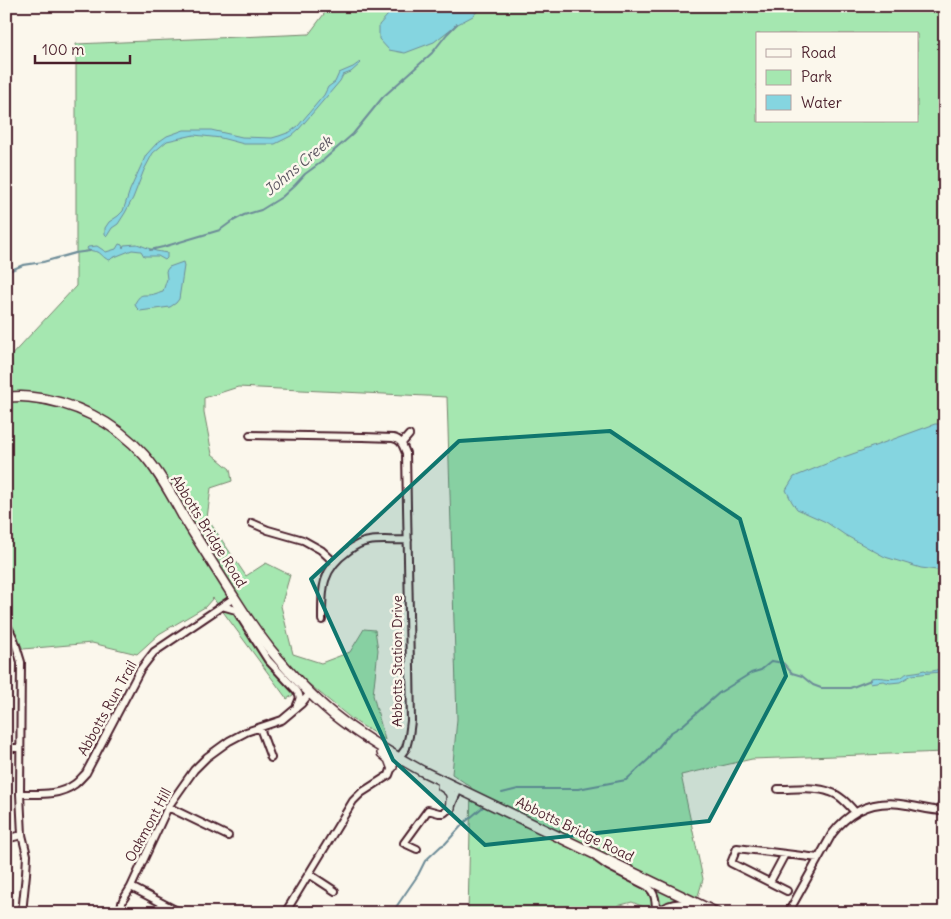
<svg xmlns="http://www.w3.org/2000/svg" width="951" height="919" viewBox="0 0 951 919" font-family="Delius,sans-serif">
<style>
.green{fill:#a5e7b0;stroke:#78836e;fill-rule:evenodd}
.water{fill:#85d5e0;stroke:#6d8c98}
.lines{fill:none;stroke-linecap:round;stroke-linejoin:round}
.stream{stroke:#6d8c98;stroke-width:2}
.street-casing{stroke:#4a1f2b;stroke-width:10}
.secondary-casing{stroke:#4a1f2b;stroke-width:12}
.street{stroke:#fbf7ec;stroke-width:6}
.secondary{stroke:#fbf7ec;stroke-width:9}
.marked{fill:#0f766e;fill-opacity:0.2;stroke:#0f766e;stroke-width:4;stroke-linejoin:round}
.labels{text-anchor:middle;stroke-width:5;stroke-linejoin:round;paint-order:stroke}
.street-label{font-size:14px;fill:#4a1f2b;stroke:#fbf7ec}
.water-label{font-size:15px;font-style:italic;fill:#5c5661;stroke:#fbf7ec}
</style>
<rect width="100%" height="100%" fill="#fbf7ec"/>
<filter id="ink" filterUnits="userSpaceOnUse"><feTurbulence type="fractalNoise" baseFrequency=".02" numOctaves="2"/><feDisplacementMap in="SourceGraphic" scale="10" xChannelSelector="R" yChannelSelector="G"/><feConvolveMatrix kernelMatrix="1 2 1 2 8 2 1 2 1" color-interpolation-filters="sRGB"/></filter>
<g filter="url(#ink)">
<path class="green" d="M330,6H945V752L752,759L681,775L703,879L693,913H658L632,902L617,906L615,913H468L471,787L452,774L457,719L447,397L238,387L204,398V412L212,454L230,469L232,481L211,488L207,518L246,576L266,563L290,575L281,606L293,654L321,663L350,652L364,629L375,630L378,650L373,695L385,740L353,720L309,684L287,699L213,598L205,607L159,634L137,654L92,643L23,649L9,622L6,620V361L76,286V44L309,34ZM757,34H917V121H757Z"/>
<path class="water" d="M393,6H482L473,16L456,25L434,42L405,53L389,50L379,39V25L387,16Z
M360,62L361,63L351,72L343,75L340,81L299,129L291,136L275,144H244L221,138L194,135L167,141L153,153L144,170L133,198L125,213L118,224L112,228L107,236L105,234V228L109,222L118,216L123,211L130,190L146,155L157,143L167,136L184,130H211L242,137L272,138L279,136L290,132L298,126L324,95L328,87L335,82L339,73L353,67Z
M119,244L122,245L123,248L124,245L137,244L156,251L167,253V258L165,260L158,256H144L141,251L132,250L112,258L110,260C104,259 103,255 98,252C95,251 91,251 88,250L87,248L88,247L97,246L106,252L116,249Z
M183,262L184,266L179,299L176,303L170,307L140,311L136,307L135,303C142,291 143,297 154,294C156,294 161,291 163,291L167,279L166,271L169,267Z
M935,424H945V571L921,568L885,557L845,535L826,522L797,509L792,502L786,490L794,477L838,459L861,451Z
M945,664V668L940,672L912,675L900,682L890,683L883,681L870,683L871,678C880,676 888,680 898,678C903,678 904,674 908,673C913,672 919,672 924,670C931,673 940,670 945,664Z"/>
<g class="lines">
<path class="stream" d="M150,250L163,247L220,230L231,222L244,215L261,210L282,197L295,185L305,174L320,163L353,134L383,97L432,53L447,34L457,24
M6,277L9,271L23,265L43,262L75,253L90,251
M502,793L518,789H578L626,780L649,759L670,733L683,725L719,693L751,673L761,670L772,661L783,663L792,673L802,676L813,685L821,688H850L871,680
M392,913L418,875L425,861L441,846L445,844L464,823L483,807"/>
<defs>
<path id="street" d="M250,435L363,437L393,438C402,440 403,446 406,453L411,721L409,736L406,748L392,767L389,775L361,793L353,801L285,913
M402,443L409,435
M252,523L268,530L303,540L321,550L334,562
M222,606L236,610L268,660L297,691C301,696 300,699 297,705
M322,620C322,589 321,570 348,551C354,546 361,542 369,541C381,539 395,541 408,540
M6,625L8,627L14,639L21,662L20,794L22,835L27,855L26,874L22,913
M260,728L271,758
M6,748H20
M778,789C795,789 815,786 830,792C840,795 848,804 855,812
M941,791H945
M20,794C39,794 59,796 75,784C79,781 82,777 86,773L140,670L154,652L234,598
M168,807L228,836
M939,811L945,799
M6,839L22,835
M417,849L404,843L428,810L439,813H444L450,808L459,789
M598,859L608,866L647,886C656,893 656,902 656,913
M309,874L335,891
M770,882L785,854
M131,887L181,913
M787,891L731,863L737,848L818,858
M119,913L123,900L131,887L168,807L194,770L207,757L229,741L246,732L282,720L301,704L310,693
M658,913C669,902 681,901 695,907
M788,913L832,834C851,809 876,799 907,805C919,807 932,811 945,811"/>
<path id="secondary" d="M6,397C14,397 21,396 29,397C73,401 115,422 144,455C159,472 172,496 183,516C201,545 219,574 237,602C247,618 258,634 270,649C289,672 310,695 333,714C360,736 391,754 422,771L717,913
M382,753L389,759L392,767
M442,786C453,793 452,795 450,808"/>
</defs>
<use href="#street" class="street-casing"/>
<use href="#secondary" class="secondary-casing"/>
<use href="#street" class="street"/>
<use href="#secondary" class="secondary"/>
</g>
</g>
<path class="marked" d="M610,431L740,519L786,676L709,821L485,845L393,760L311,579L459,441Z"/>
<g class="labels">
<g class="street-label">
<text transform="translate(209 531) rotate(58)" y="5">Abbotts Bridge Road</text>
<text transform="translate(397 661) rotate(-90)" y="5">Abbotts Station Drive</text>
<text transform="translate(107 708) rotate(-61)" y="5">Abbotts Run Trail</text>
<text transform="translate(148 825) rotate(-62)" y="5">Oakmont Hill</text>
<text transform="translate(575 829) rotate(26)" y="5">Abbotts Bridge Road</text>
</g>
<g class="water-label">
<text transform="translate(298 166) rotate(-40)" y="5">Johns Creek</text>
</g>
</g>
<rect width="951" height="919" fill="none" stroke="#fbf7ec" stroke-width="25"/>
<rect x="12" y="12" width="926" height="894" fill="none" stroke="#4a1f2b" stroke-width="2" filter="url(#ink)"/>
<rect x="756" y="32" width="162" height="90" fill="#fbf7ec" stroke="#b4a19f"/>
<rect x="766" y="49" width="25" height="8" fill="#fbf7ec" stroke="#b4a19f"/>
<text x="801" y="58" font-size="15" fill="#4a1f2b">Road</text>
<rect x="766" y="70" width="25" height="15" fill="#a5e7b0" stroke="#b4a19f"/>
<text x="801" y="82" font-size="15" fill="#4a1f2b">Park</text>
<rect x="766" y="95" width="25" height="15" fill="#85d5e0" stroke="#b4a19f"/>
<text x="801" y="108" font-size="15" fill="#4a1f2b">Water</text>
<path d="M35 55v8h95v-8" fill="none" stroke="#4a1f2b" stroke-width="2.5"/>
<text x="42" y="55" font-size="15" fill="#4a1f2b" stroke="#fbf7ec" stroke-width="4" paint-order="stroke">100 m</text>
</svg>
